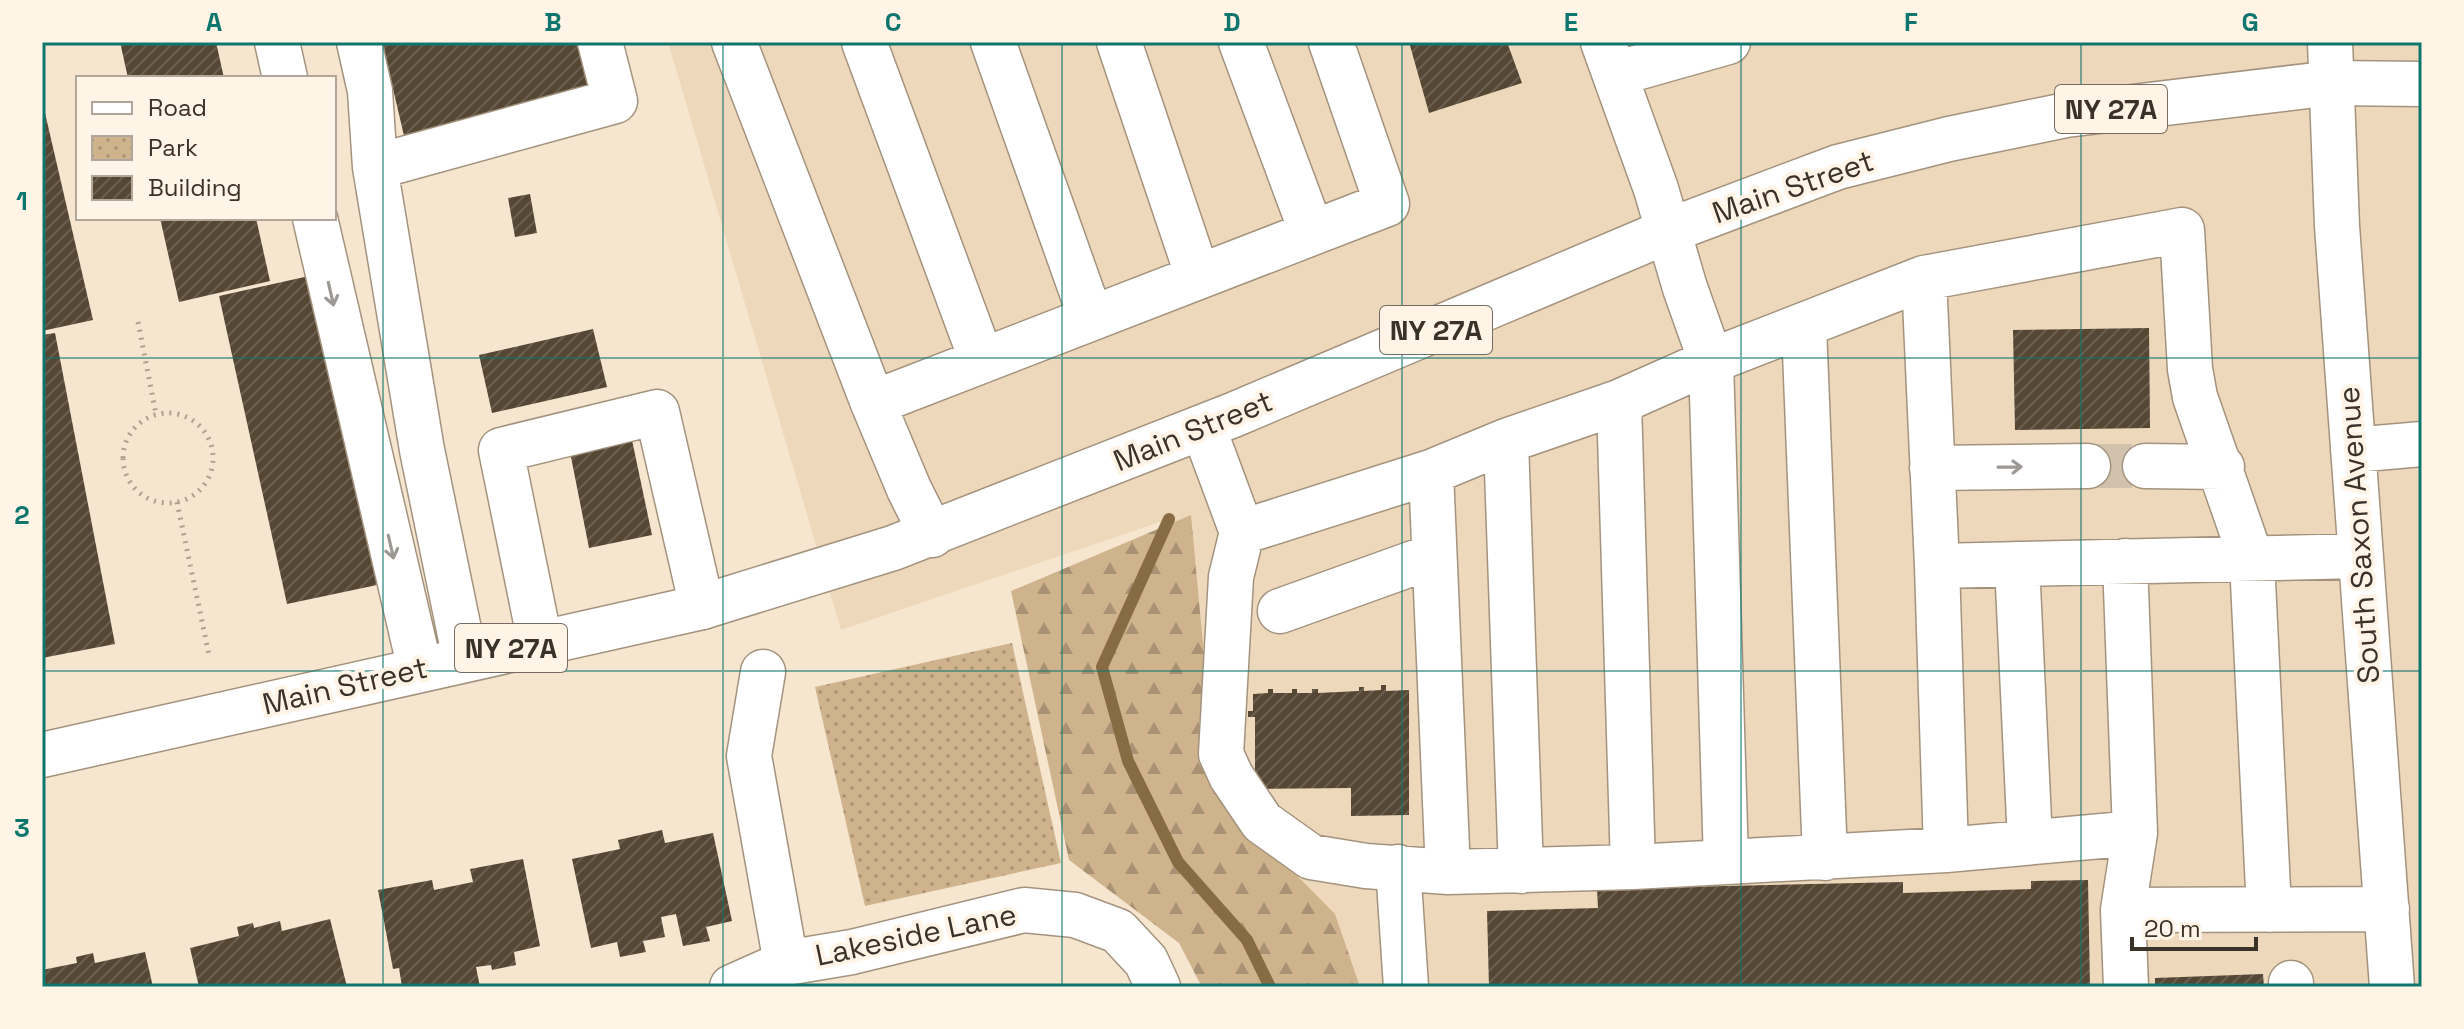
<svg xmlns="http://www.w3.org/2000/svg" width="2464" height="1029" viewBox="0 0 2464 1029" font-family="'Space Grotesk',sans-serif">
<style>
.built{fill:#eed8bb}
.forest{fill:url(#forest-firs)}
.park{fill:url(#park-dots)}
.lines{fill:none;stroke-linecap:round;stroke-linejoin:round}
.stream{stroke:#876b42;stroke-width:12}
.building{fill:url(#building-hatch)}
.minor-tunnel{stroke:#d1c2ae;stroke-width:44;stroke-dasharray:44 22;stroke-linecap:butt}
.minor-casing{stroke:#a3937e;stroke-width:47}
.major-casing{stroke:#a3937e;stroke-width:47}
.path{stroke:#afa190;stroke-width:5;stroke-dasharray:2 6;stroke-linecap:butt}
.minor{stroke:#fff;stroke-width:44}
.major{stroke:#fff;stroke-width:44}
.oneway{stroke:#9c9894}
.grid{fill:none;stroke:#0f766e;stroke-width:2;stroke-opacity:0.55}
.labels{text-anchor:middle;stroke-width:8;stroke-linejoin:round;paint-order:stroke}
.shield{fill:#fff4e6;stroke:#746c62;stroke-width:2}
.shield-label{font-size:28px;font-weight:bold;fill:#393229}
.street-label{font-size:30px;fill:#393229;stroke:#fff4e6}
.neatline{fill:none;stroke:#0f766e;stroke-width:3}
.grid-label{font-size:26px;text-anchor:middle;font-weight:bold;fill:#0f766e}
</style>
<defs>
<pattern id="forest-firs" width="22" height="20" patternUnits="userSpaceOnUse" patternTransform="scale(2)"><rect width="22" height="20" fill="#cfb38d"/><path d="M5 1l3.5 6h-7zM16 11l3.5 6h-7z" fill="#a99273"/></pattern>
<pattern id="park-dots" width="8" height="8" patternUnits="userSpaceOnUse" patternTransform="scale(2)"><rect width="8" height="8" fill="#cfb38d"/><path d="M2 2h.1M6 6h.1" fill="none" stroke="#a99273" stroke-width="1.8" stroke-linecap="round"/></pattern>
<pattern id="building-hatch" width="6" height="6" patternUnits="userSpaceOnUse" patternTransform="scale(2)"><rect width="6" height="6" fill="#554734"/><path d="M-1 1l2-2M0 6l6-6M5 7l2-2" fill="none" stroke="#6b6050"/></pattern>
</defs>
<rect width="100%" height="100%" fill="#f7e6cf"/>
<path class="built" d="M668,42H2422V987H1341L1205,858L1169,519L841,630Z"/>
<path class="forest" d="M1191,515L1217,795L1335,914L1360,987H1202L1179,943L1069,860L1011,591Z"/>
<path class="park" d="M1012,643L1061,863L865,906L815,687Z"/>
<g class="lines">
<path class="stream" d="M1169,519L1102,667L1128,761L1178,862L1247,940L1270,987"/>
</g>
<path class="building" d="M120,42H216L224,78H128Z
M382,42H579L592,97L405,140Z
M1409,42H1507L1522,83L1429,113Z
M42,100L93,320L42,331Z
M530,194L537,233L515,237L508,198Z
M160,218H256L270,281L179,302Z
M309,276L377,585L287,604L219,296Z
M2149,328L2150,428L2015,430L2013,330Z
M593,329L607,387L492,413L479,355Z
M55,333L115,644L42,658V335Z
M632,440L652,535L589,548L570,452Z
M1381,685H1386V691L1409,690V815L1351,816V788L1255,789V717H1248V711H1253V694L1268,693V689H1273V693H1292V689H1297V693H1312V689H1318V693L1359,691V687H1364V691L1381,690Z
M662,830L665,843L713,833L732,921L706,927L710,941L683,946L676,914L661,917L665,937L643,941L646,952L620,957L617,942L591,948L572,859L620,849L618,840Z
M523,859L540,946L514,952L516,965L492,970L491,965L476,967L480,987H402L399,968L393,969L378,890L432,880L434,890L473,882L470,869Z
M2088,880L2090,987H1489L1487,911L1598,908L1597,889L1903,882V893L2031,889V881Z
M330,919L347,987H199L190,948L239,936L237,927L253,923L254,928L280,921L282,931Z
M145,952L153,987H42V970L77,963L76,957L93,953L95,963Z
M2263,974L2264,987H2155V978Z"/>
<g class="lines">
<path class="minor-tunnel" d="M2088,466H2145"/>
<defs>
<path id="minor" d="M277,42L285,78
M359,42L370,91L375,167L422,450L465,659
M734,42L873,403L909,489L932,535
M864,42L982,361
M993,42L1091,318
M1119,42L1198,277
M1241,42L1312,233
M1603,42L1656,189L1685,288L1711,361L1726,862L1946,850L2135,833
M2330,42L2337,226L2392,987
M1615,74L1728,42
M375,167L615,101L600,42
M315,218L420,669
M1804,326L1825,858
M1619,402L1633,867
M873,403L1387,204L1331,42
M1203,427L1242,532L1431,472L1506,441L1619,402L1711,361L1924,278
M1506,441L1521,871
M2353,450L2422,444
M2145,466L2222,467
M1932,468L2088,466
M1431,472L1448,872
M1242,532L1231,577L1221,754L1231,776L1262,822L1311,857L1366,866L1448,872L1633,867L1726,862
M2125,561L2135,833L2123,910L2126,987
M2017,564L2030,842
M1937,566L1946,850
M1280,611L1433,556
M540,642L501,450L657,412L702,607
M763,672L749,756L786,963
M1398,867L1406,987
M2123,910L2387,909
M2269,910L2252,561L2195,397L2190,369L2182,230L1924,278L1937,566L2361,556
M2291,983V987
M732,987L786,963L852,952L1024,910L1075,915L1118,931L1146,961L1158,987"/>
<path id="major" d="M42,755L702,607L893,548L1233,415L1668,231L1838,167L1949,139L2066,115L2332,83L2422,84"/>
</defs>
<use href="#minor" class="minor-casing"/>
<use href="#major" class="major-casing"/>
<path class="path" d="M138,322L156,414
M123 458a45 45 0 1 1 90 0a45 45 0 1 1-90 0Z
M177,502L209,655"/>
<use href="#minor" class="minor"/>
<use href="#major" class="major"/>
</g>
<defs><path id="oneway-shaft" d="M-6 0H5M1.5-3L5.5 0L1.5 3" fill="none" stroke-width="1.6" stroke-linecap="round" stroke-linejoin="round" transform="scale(2)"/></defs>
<g class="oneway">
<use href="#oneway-shaft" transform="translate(331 294) rotate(77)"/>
<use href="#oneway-shaft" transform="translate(2010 467) rotate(-1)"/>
<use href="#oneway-shaft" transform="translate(391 547) rotate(77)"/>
</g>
<path class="grid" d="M383,42V987M723,42V987M1062,42V987M1402,42V987M1741,42V987M2081,42V987M42,358H2422M42,671H2422"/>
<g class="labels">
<g class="shield">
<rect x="2055" y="85" width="112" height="48" rx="6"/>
<rect x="1380" y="306" width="112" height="48" rx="6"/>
<rect x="455" y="624" width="112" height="48" rx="6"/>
</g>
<g class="shield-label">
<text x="2111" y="119">NY 27A</text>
<text x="1436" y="340">NY 27A</text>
<text x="511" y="658">NY 27A</text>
</g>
<g class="street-label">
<text transform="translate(1793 187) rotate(-19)" y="10">Main Street</text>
<text transform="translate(1193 431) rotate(-22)" y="10">Main Street</text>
<text transform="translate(2359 535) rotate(-94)" y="10">South Saxon Avenue</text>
<text transform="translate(345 686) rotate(-13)" y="10">Main Street</text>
<text transform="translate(916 935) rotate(-12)" y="10">Lakeside Lane</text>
</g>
</g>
<rect width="2464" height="1029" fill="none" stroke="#fff4e6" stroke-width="88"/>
<rect x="76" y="76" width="260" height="144" fill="#fff4e6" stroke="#b0a69a" stroke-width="2"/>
<rect x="92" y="102" width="40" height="12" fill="#ffffff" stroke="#b0a69a" stroke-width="2"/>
<text x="148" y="116" font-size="24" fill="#393229">Road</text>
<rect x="92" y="136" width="40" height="24" fill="url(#park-dots)" stroke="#b0a69a" stroke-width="2"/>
<text x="148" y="156" font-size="24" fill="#393229">Park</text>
<rect x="92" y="176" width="40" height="24" fill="url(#building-hatch)" stroke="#b0a69a" stroke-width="2"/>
<text x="148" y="196" font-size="24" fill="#393229">Building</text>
<path d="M2132 937v12h124v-12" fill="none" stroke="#393229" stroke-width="4"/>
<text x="2144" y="937" font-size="24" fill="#393229" stroke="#fff4e6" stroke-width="6" paint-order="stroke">20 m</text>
<rect x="44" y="44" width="2376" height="941" class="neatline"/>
<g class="grid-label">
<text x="214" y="31">A</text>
<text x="553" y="31">B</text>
<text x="893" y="31">C</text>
<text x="1232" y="31">D</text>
<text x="1571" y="31">E</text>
<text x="1911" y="31">F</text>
<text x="2250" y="31">G</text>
<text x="22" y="210">1</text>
<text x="22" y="524">2</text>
<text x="22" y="837">3</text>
</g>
</svg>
